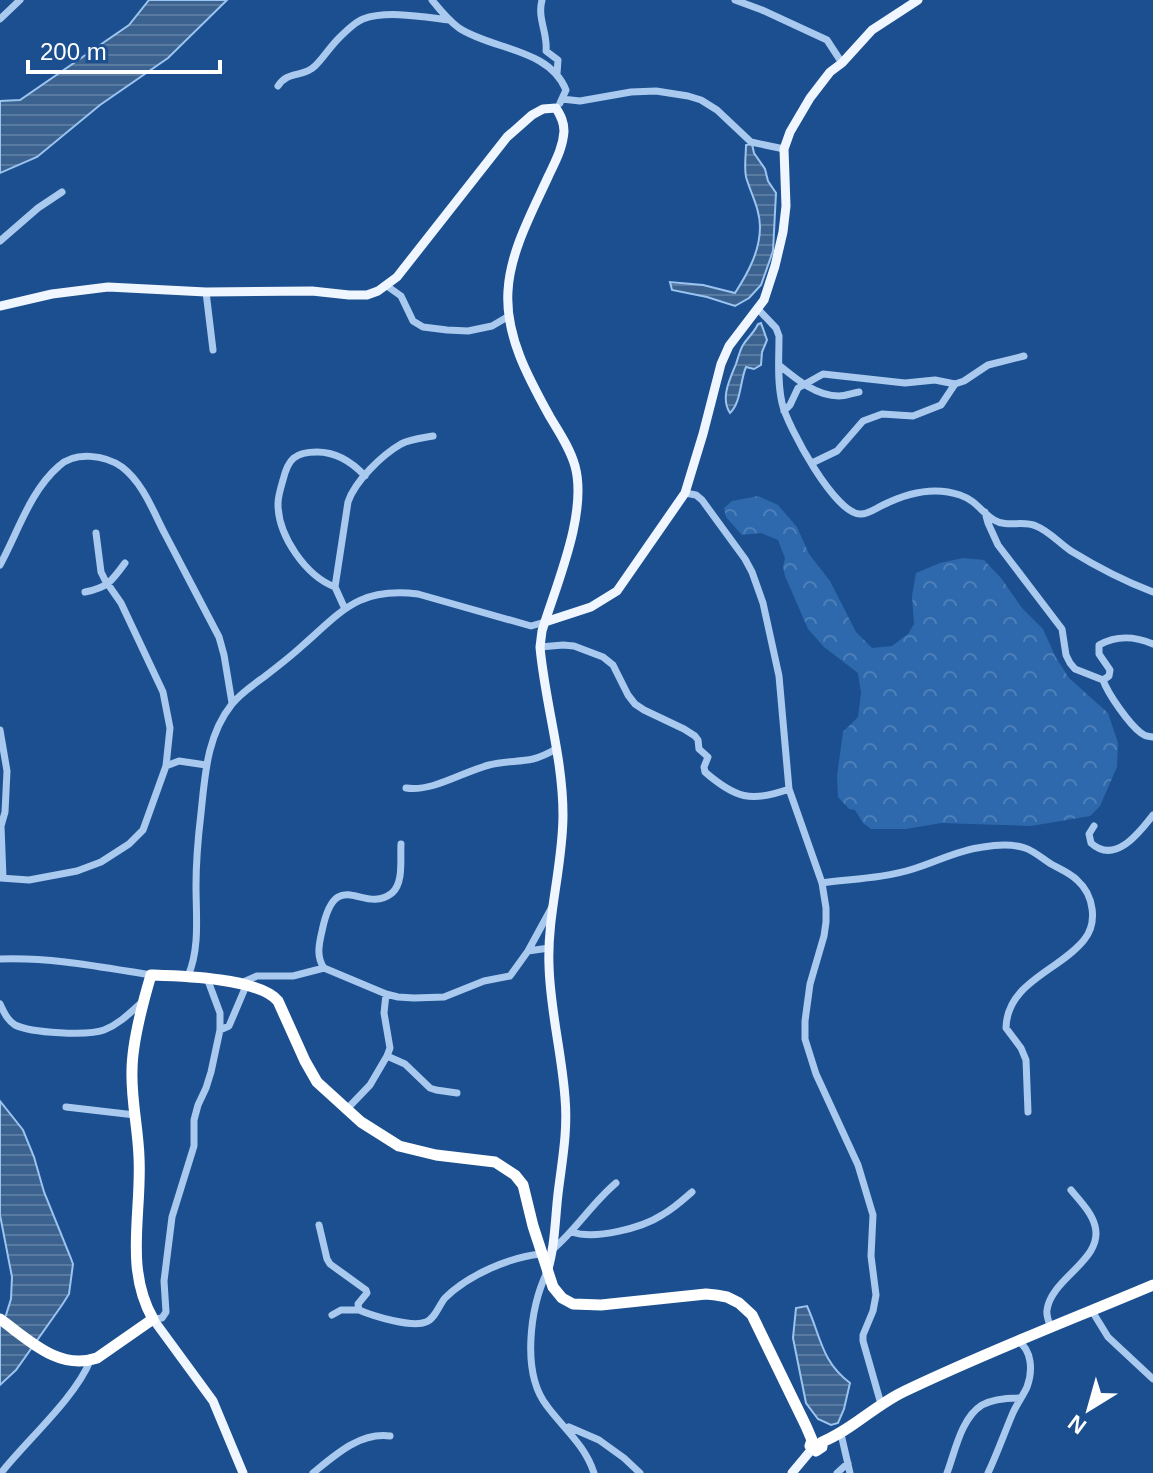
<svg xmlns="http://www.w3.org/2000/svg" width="1153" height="1473" viewBox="0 0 1153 1473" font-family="Helvetica,sans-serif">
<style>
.forest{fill:url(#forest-crowns)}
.water{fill:url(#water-rules);stroke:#9cc4f0;stroke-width:2}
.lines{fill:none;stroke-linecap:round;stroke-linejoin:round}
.minor{stroke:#a9c9ee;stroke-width:7}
.major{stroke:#f0f6ff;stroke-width:9}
.highway{stroke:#fff;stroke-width:11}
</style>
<defs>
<pattern id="forest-crowns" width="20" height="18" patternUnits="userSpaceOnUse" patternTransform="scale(2)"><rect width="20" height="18" fill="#2e69ad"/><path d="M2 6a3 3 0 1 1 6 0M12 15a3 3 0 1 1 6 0" fill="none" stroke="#4d80b9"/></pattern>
<pattern id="water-rules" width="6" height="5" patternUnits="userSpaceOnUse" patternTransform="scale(2)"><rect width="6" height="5" fill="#3c6290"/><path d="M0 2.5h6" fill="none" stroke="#597aa1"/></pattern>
</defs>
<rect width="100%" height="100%" fill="#1b4f8f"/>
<path class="forest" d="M758,496L778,505L797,527L809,554L830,581L856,632L872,648L892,646L908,634L914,624L912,596L916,573L940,563L963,558L984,560L1001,578L1022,608L1043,629L1055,656L1069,678L1108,713L1118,743L1117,767L1100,806L1090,816L1031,826L941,823L906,829H871L863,823L855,810L849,809L838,797L837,776L843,732L858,717L861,693L858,673L824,647L808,629L785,576L783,567L785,558L778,540L761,533L742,535L726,517L724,508L732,501Z"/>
<path class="water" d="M149,0H227L168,58L100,105L37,157L0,173V101L20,100L129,25Z
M752,144L754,153L765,169L768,181L776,193L773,251L761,285L749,298L735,306L707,297L672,290L670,282L703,285L735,293C748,273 760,251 760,227C760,209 751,194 746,177C744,167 746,155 746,145Z
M761,323L767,340L762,352L761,365L754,369L746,367C740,381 741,403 730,413C720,398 730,379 736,364C738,358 740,350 743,345C748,337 754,333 758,324Z
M0,1101L23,1130L34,1157L44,1192L70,1256L73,1264L69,1294L62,1305L16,1370L0,1385V1324L6,1315L11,1299L12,1277L0,1215Z
M807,1306C821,1337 821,1361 850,1383L844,1409L838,1423L831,1425L818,1419L806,1403L793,1338L796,1308Z"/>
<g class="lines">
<path class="minor" d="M432,0C440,10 448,20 459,28C492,50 549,48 566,90L560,103
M542,0C537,19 548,33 546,51L558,60L557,74
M735,0L762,10L827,40L842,63
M0,19L20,0
M278,86C288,70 303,78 315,66C323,58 330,47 339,38C345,32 355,22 363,19C387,10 424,17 449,20
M562,99L580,101L631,92L656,91L688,96L701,100L717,110L751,142L784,149
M0,241L38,208L62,192
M387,286L401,296L413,321L423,327L447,330L468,331L492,326L509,316
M206,292L213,350
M758,309L776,328L779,336C779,358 777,381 782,403C787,426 836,516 861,514C869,514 876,508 883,505C907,493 934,486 960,495C977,501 981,512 994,520C1007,528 1023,520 1036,526C1049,531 1059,543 1071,551C1097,567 1124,581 1153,592
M779,365C796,379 816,396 839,396C846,396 852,393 859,392
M784,411L790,405L798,388L823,374L905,383L935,380L955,384L964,381L988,365L1024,356
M812,463L837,451L863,421L882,414L913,416L941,405L955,384
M685,493L696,495L702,500L745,559L752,572L763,603L779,676L789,789L822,883L826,908V922L824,936L810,984L805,1021V1039L816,1074L858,1165L873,1215L871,1256L876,1295L873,1311L863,1335V1341L881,1404
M985,512L988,523L998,545L1062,629L1066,655L1070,663L1075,669L1103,680C1108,694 1129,724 1141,733C1146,737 1147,736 1153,737
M0,565C18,532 30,491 59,466C75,451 105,455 122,467C143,483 153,511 165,534C183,568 201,603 219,637L224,655L232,703
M335,587C306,576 278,536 278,504C278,496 281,487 283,480C288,459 295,452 317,452C336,452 352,462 365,476
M85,592C107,588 112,581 125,563
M345,609L335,587L348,502C355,481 382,455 401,444C411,439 423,438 433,436
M540,647L563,645L574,646L603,657L613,665L628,695L635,704L644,710L684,729L695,736L698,740L699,749L708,757L704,767L705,772C735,798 751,803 789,789
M1103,680L1109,676L1110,670L1099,654V645C1117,635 1134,636 1153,644
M0,730L7,771L5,812L1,826L3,878
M166,766L179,761L206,765
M406,788C433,792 462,772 489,765C504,761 519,762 533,759C541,757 549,753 556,749
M1094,826L1089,834L1091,843C1115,865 1139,833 1153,815
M401,844C400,858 404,883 392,893C363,916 336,863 322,931C319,944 316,957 324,968L386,994L398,997L414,998L444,997L484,981L510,976L528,951L549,948
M0,878L29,880L77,871L101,862L129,844L143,830L166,766L170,728L163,692L121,603L105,580L101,572L96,533
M822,883C852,879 885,878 913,869C936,862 958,850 983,847C995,845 1013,844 1025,848C1034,851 1043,859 1051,864C1060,869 1070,873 1077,880C1094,895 1098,923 1084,940C1059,971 1007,982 1006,1028L1021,1048L1026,1060L1028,1112
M528,951L552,907
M0,959C51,957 101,967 151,975
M188,976C200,949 196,915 196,886C196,861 198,838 201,813C205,775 207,735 232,704C241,693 253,685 264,677C277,667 290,657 302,646C343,610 359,587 418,594L531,626L545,622
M241,983L257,976H293L324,968
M0,1004C4,1012 7,1020 15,1025C31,1033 88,1036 104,1030C119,1024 130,1013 141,1003
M220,1030L229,1026L246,986
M387,1056L405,1064L430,1088L436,1090L457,1093
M66,1107L135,1115
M346,1110L370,1085L387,1056L390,1048L384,1013L386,994
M319,1225L327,1259L330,1264L366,1290L367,1293L358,1304L359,1310C373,1316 412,1328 426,1322C435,1319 439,1305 445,1298C468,1275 510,1257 541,1254
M572,1232C595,1240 642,1228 662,1215C673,1209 683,1200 692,1192
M552,1250C576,1230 592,1203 616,1183
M547,1272C530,1308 521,1373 547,1406C564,1429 585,1445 594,1473
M1092,1311L1108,1337L1153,1379
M332,1315L341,1310H359
M153,1319L162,1318L166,1312L164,1281L172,1217L194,1146V1120L198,1105L206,1088L211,1072L220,1030V1013L207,978
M1051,1328C1049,1322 1046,1316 1047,1310C1051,1278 1104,1260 1095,1226C1092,1213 1080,1201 1071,1190
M569,1427L599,1440L624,1458L640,1473
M841,1434L850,1473
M1,1473C27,1440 75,1398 90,1361
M313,1473C335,1455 360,1432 390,1436
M837,1473L848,1463
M947,1473C955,1452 961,1418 982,1405C993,1399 1008,1398 1020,1398
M988,1473C997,1454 1004,1434 1012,1415C1016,1405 1023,1396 1027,1387C1033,1371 1032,1350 1018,1341"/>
<path class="major" d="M0,306L52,294L108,287L206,292L312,291L349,295H367L378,291L397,277L507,137L532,115L543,109L556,108C561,116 564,122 564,131C563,148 555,162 548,177C532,212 510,252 508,291C505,336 529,379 550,417C559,432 570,448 575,466C588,513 556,585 542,631L540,647C545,703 563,758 563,815C563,865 547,915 549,965C550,1010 562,1054 565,1098C568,1131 562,1161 558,1194C555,1220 555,1247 547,1272
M545,622L591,607L617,591L685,493L703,434L721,364L729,346L764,300L775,266L783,232L786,206L784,149L790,132L810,98L830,72L842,63L872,30L918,0
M153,1319L213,1401L243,1473
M792,1473L812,1449"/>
<path class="highway" d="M0,1319C29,1340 59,1371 97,1358L153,1319C124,1268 142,1213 139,1157C138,1128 131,1099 132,1071C132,1042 143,1002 151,975C181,976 259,978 278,1001L305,1061L317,1082L361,1122L399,1146L436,1155L495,1162L515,1175L523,1185L533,1226L553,1287L562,1298L573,1304L601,1305L706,1294L716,1295L727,1297L739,1303L752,1315L806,1426L812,1440L810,1446L816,1451L822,1447V1442C852,1430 875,1405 905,1391C986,1352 1070,1320 1153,1285"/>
</g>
<g transform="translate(1089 1409) rotate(217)" stroke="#1b4f8f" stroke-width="6" paint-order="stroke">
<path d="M0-6L14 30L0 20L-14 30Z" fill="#ffffff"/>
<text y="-12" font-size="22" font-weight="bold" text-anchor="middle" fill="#ffffff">N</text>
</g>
<path d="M28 60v12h192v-12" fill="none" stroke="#ffffff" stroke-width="4"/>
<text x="40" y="60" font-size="24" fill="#ffffff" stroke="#1b4f8f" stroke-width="6" paint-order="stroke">200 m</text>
</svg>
